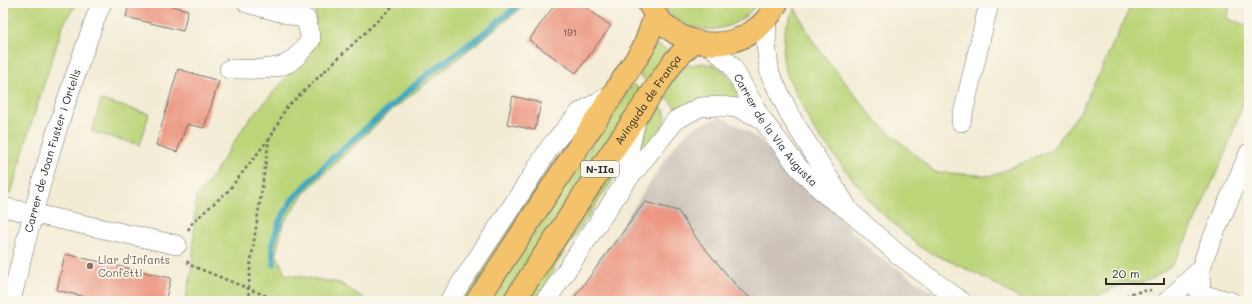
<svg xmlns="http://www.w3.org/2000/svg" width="1252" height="304" viewBox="0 0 1252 304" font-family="Mali,sans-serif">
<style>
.industrial{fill:#ccc2b9}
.green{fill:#bcd579;stroke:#748052}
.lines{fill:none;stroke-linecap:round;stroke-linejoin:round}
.stream{stroke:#40a9bf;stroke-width:6}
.building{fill:#ec9781}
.minor-casing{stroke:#716f66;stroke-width:20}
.major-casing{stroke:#716f66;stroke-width:24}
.path{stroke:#716f66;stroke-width:2.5;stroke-dasharray:3 3;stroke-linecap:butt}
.minor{stroke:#fff;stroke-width:19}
.major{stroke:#f3c26a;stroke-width:22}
.education-dot{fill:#8d6e63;stroke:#fbf7ec;stroke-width:1.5}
.labels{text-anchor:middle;stroke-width:3.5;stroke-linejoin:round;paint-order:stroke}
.number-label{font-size:9px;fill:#5b4640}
.shield{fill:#fbf7ec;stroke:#696865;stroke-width:1}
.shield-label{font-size:10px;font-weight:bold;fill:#2b2b2b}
.street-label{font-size:11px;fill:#2b2b2b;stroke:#fbf7ec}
.education-label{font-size:11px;fill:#785e54;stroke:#fbf7ec;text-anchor:start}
</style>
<rect width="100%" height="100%" fill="#fbf7ec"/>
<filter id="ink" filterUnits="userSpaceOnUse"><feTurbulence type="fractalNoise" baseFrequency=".025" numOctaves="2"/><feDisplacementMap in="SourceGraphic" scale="8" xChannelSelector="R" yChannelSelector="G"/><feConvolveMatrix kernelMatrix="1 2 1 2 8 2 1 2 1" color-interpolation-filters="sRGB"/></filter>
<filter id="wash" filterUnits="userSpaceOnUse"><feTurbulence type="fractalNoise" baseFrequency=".012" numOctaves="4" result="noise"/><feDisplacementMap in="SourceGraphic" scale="16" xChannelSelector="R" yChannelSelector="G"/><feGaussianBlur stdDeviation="0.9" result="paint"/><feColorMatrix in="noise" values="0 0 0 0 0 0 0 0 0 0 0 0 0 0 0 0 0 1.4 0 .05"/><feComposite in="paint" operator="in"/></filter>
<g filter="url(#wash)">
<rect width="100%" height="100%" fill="#f3ecd5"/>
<path class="industrial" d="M720,117L741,127L765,144L873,252L945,301H572L674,146L692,128Z"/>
<path class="green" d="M3,3H77L63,25L29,131L11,194L3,192Z
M339,3H530L523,7L391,111L305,192L283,224L276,253L285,274L340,283L368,301H185L192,269L196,197L209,181L247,122L311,50L315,41L316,6Z
M662,3H757C735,37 684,39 662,3Z
M1132,3H1230L1228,19L1249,26V87L1224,156L1186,241L1172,265L1154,278L1138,284L1125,282L1088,301H1024L979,275L921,248L874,206L814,130L789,79L785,69L783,58L784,36L786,26L795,8L814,43L875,120L935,172L992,176L1051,150L1080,112L1114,42Z
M655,43L668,51L647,81L638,74Z
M702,63L717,66L728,75L744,104L678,111L665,95L676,75L684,67Z
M633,84L642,91L501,301H488Z
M101,100L149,114L140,145L92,132Z
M656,104L664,110L667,120L636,160L651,115Z
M585,117L500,251L465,301H458L557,151Z
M608,176L613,179L555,266L539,300L537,301H525Z"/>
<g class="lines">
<path class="stream" d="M274,264L272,245L280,220L292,200L332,158L429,73L479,37L521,3"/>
</g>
<g id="blocks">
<path class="building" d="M129,3H160L188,10L183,31L126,17Z
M556,3H580L611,26L576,73L529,40Z
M178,69L219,81L204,128L187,124L177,152L156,145Z
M513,96L541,103L535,130L507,124Z
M645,202L678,211L697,239L739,289L755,301H575L573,299Z
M65,254L171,278L165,301H102L57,290Z"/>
</g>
</g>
<g filter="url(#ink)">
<use href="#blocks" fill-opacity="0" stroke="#716f66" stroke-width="1"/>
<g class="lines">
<defs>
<g id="minor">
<path d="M767,18L766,45L770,74L792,119L846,205"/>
<path id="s1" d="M708,43L732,66L761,118L798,167L827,196L849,211L899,255L961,301"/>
<path d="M229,69C245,69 271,71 286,64C295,60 304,48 311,40L306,19L247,3"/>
<path d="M961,122L989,3"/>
<path d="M624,184L628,156L636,120"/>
<path d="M3,207L177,245"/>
<path d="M1199,294L1230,301"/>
<path id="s2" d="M11,301C23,252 35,204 49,156C63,108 80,61 97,14L102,3"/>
<path d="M449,301L528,182L550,147L579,113L614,93"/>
<path d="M544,301L552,292L624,184L676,120L700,107L720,106L738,108L761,118"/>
<path d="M1167,301L1201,269"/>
<path d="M1200,301L1201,269L1206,253L1249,153"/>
</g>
<g id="major">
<path d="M649,4C676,57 751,57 777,3"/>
<path d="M477,301L644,47L655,16"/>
<path id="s3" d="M514,301L609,156L674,61L693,42"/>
</g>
</defs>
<use href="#minor" class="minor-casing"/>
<use href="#major" class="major-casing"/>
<path class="path" d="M188,230L193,222L228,191L268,140
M187,261L190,265L279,301
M248,301L250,268L269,140L286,108L396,3
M1115,301L1132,293L1151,290"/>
<use href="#minor" class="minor"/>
<use href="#major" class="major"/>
</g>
</g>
<circle class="education-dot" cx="90" cy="266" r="4"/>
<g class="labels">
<g class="number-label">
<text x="570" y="36">191</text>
</g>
<rect class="shield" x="581" y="161" width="38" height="16" rx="3"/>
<g class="shield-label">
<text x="600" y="173">N-IIa</text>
</g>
<g class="street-label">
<text dy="4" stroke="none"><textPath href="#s3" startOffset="242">Avinguda de França</textPath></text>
<text dy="4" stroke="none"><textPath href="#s1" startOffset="111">Carrer de la Via Augusta</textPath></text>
<text dy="4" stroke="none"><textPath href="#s2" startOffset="156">Carrer de Joan Fuster i Ortells</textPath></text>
</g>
<g class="education-label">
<text x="98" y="264">Llar d'Infants<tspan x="98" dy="13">Confetti</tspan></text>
</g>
</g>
<rect width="1252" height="304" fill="none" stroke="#fbf7ec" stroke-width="16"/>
<path d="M1106 278v6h58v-6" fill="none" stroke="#2b2b2b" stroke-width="2"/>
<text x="1112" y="278" font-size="12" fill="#2b2b2b" stroke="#fbf7ec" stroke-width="3" paint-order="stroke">20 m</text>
</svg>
